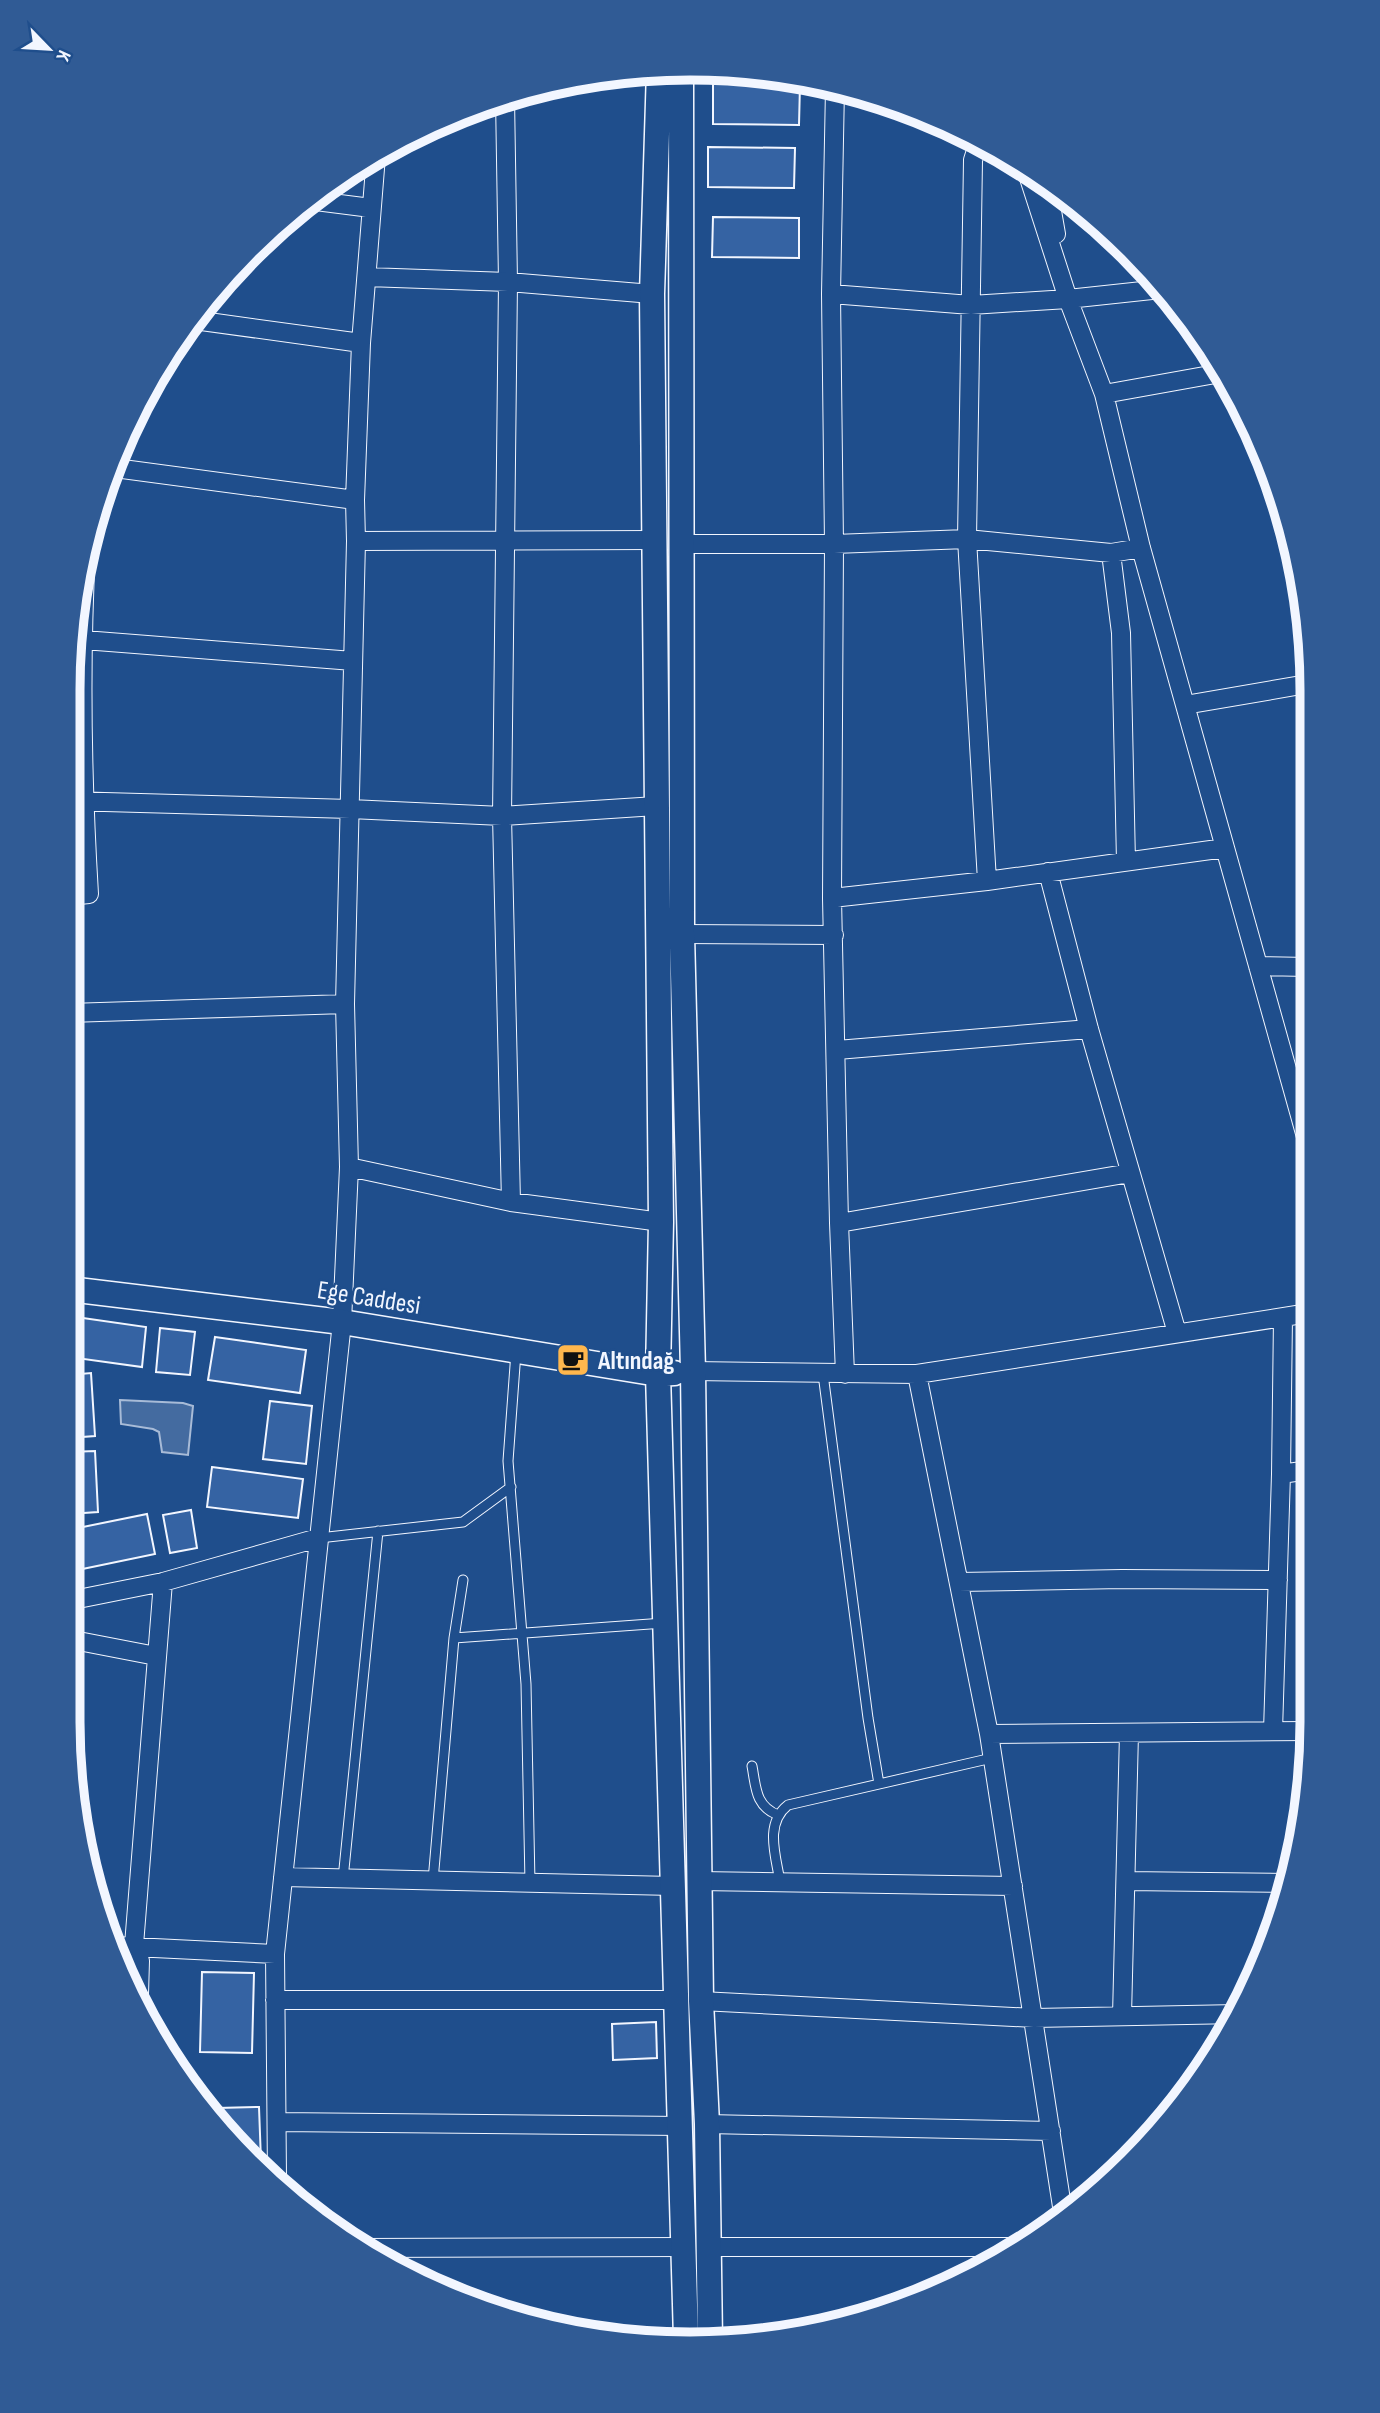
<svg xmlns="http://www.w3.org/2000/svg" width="1380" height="2413" viewBox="0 0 1380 2413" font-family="'Sofia Sans Condensed',sans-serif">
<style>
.water{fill:#446ba0;stroke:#a8bbd7;stroke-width:2}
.building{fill:#3563a3;stroke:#f2f6ff;stroke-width:2}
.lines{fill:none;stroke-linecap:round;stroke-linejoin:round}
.lane-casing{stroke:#f2f6ff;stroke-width:11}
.street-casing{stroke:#f2f6ff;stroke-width:20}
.secondary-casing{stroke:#f2f6ff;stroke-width:27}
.lane{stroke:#1f4e8c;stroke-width:9}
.street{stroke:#1f4e8c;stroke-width:18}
.secondary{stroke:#1f4e8c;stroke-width:24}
.labels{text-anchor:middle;stroke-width:5;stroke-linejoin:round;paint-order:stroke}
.street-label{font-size:26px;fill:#f2f6ff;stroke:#1f4e8c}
.poi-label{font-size:26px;font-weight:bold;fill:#f2f6ff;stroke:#1f4e8c;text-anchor:start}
.rim{fill:none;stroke:#f2f6ff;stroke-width:9}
</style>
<rect width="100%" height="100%" fill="#1f4e8c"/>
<path class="water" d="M120,1400L183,1403L193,1406L188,1455L162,1452L159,1432L153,1429L121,1424Z"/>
<path class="building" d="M713,83L800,84L799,125L713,124Z
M708,147L795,148L794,188L708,187Z
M713,217L799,218V258L712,257Z
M69,1316L146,1327L142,1367L69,1357Z
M160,1328L195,1332L190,1375L156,1372Z
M215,1337L306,1350L300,1393L208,1380Z
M91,1373L95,1436L69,1438V1375Z
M270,1401L312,1406L306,1464L263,1459Z
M95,1451L98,1512L69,1514V1452Z
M212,1467L303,1479L298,1518L207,1507Z
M191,1510L197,1548L170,1553L163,1515Z
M147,1514L155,1554L68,1572V1530Z
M202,1972L254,1973L252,2053L200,2052Z
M656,2022L657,2058L613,2060L612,2024Z
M259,2107L261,2161L217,2121V2108Z"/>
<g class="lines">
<defs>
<path id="lane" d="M516,1352L508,1461L526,1684L530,1883
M823,1374L868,1718L879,1784
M319,1538L463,1522L511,1487
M454,1638L664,1623
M752,1766C756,1787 755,1806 778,1815
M343,1879L378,1531
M433,1881L454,1638L463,1580
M780,1882C776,1856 764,1824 788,1805L992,1758"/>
<path id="street" d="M835,88L831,294L834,544L832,898L839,1223L845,1374
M505,98L508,282L502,816L511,1202
M979,141L973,160L967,539L987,881
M1027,172L1068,299L1104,394L1141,548L1308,1144
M1048,188L1056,234
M308,200L371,208
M367,277L508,282L652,294
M831,294L971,305L1068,299L1161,289
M194,320L361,343
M1104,394L1221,373
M115,468L355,500
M356,541L653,540
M680,544H834L967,539L1111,553L1141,548
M1111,553L1121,633L1126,862
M71,639L353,661
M1185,705L1307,684
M69,801L350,809L502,816L656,806
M1048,872L1089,1029L1177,1333
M69,896L89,894C82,779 80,665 86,551
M832,898L987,881L1225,848
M682,934L834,935
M1258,966L1308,967
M69,1013L345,1004
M837,1050L1089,1029
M349,1167L511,1202L661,1222
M839,1223L1130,1173
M693,1371L917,1374L1309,1313
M917,1374L989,1734L1063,2213
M1281,1474L1309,1470
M959,1582L1122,1579L1278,1580
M68,1601L163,1582L318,1538
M68,1639L156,1656
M1273,1731L1281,1474L1283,1317
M989,1734L1310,1731
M283,1877L673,1886
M699,1881L1013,1886
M1126,1881L1287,1883
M113,1946L275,1954
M139,1994L140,1961L134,1945L163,1582
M275,2000H675
M701,2001L1034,2018L1238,2014
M1122,2016L1129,1733
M277,2122L681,2126
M707,2124L1051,2131
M277,2177L275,1954L342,1322L349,1167L345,1004L356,541L355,500L361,343L376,156
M710,2247H1009
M363,2248L684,2247"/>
<path id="secondary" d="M659,70L652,294L661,1222L658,1374L686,2339
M681,71L682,934L693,1371L701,2001L707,2124L710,2341
M69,1289L342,1322L658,1374L674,1373"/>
</defs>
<use href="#lane" class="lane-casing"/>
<use href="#street" class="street-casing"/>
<use href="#secondary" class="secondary-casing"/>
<use href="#lane" class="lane"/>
<use href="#street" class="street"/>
<use href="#secondary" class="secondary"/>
</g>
<defs>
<symbol id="cafe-square" viewBox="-11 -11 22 22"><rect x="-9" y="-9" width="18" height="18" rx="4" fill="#ffb74d" stroke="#1f4e8c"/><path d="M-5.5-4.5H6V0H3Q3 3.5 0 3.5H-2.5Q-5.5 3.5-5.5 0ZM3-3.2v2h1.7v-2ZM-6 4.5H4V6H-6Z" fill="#111"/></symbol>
</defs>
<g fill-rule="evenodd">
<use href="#cafe-square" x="554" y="1341" width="38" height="38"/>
</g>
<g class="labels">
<g class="street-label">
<text transform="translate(369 1297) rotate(9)" y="9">Ege Caddesi</text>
</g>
<g class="poi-label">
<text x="598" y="1369">Altındağ</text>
</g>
</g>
<path d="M0 0H1380V2413H0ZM690 80H690A610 610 0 0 1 1300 690V1722A610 610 0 0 1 690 2332H690A610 610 0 0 1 80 1722V690A610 610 0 0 1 690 80Z" fill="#305b95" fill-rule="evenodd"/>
<path class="rim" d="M690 80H690A610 610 0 0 1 1300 690V1722A610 610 0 0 1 690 2332H690A610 610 0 0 1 80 1722V690A610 610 0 0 1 690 80Z"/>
<g transform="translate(49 49) rotate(115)" stroke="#1f4e8c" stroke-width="5" paint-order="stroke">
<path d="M0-5L12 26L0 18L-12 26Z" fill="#f2f6ff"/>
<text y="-10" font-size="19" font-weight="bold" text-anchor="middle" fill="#f2f6ff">K</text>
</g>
</svg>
